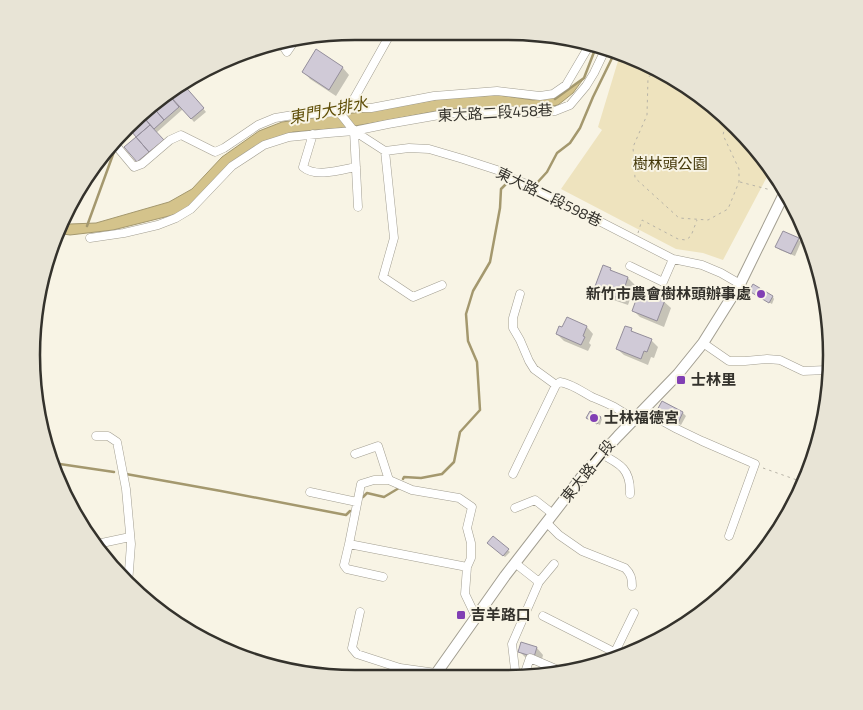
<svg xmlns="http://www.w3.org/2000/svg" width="863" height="710" viewBox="0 0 863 710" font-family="'Titillium Web','Noto Sans TC',sans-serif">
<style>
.green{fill:#eee3be}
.water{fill:#d4c38b;stroke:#a4986e}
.shadow{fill:#0003}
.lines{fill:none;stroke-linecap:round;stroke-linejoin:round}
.stream{stroke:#a4986e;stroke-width:2.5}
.building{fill:#d0cad7;stroke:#948e9b}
.minor-casing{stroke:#a29e91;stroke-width:9}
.major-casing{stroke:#a29e91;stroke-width:12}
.path{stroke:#b7b3a7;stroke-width:1;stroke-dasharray:2.5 4;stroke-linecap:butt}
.minor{stroke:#fff;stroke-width:8}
.major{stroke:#fff;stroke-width:10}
.poi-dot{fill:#813fb4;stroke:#f8f4e5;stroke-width:2}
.labels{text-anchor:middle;stroke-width:4;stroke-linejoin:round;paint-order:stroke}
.street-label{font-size:15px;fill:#34322c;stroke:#f8f4e5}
.park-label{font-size:15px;fill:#433708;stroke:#f8f4e5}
.poi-label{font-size:15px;font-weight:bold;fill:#34322c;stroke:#f8f4e5;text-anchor:start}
.water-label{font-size:16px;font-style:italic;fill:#5f4e07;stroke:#f8f4e5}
.rim{fill:none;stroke:#34322c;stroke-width:2.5}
</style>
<rect width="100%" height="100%" fill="#f8f4e5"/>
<path class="green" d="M617,52L632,56L722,112L769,173L723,260L703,253L676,249L561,189L602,130L598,127L618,61L616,55Z"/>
<path class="water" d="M584,78L573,93L558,105L542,108L508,107L447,109L379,122L342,128L293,132L262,142L192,205L177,214L113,230L70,235L57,233L62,223L70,224L96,223L169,202L192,189L222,157L259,131L282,122L377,110L445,98L498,95L533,100L558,97Z"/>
<path class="shadow" d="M317,51L343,68L349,75L336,96L310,79L304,72Z
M182,83L206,112L194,122L183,109L156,133L166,144L141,164L125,148L138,137L132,122L167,94L169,96L178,89L176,88Z
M111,145L113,147L107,155L104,153Z
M798,239L801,242L795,256L780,250L777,247Z
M610,269L615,273L628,278L635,285L628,305L602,296L596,289Z
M754,286L773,297L774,299L772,304L753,293Z
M641,290L660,298L671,308L664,327L640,317L633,310Z
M587,327L593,334L589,343L591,345L588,351L564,341L557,334Z
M631,330L636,334L651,340L658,347L654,358L651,357L648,365L624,355L617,349Z
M662,403L683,413L686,416L681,425L661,415L658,412Z
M601,418L602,419L600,425L590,420Z
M494,538L510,552L505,557L489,543Z
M537,648L543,655L541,663L526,658L519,651Z"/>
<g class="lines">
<path class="stream" d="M555,99L584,78L596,47
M118,144L125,127
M536,184L547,172L557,153L570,143L580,128L593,97L615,52
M87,226L115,149
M53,463L114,472
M126,474L171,482L221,491L346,515L350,511
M403,479L404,477L421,478L442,474L454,462L460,432L480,410L477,362L468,341L466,314L473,291L490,262L500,208L501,189L508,182
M363,497L367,493L384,497L399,488"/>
</g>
<path class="building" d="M316,49L343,67L329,90L302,72Z
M183,84L204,108L191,119L169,95Z
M168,94L179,107L164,120L152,106Z
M152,106L164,120L154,129L141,114Z
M141,114L150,125L136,137L128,127L130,123Z
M150,125L164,140L149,152L136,137Z
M136,137L149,152L137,162L124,147Z
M783,231L799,238L791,254L775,247Z
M603,265L611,268L610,270L628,277L621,299L594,289Z
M753,284L773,296L769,303L749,291Z
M640,289L661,297L660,298L665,300L657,321L632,311Z
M567,317L587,326L583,336L585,337L581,345L556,334L559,326L562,327Z
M625,326L632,328L631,331L652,339L647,352L644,351L641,359L616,349Z
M662,401L683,412L678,423L656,412Z
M590,411L601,417L597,424L586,418Z
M493,536L509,549L503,556L487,543Z
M521,642L537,647L534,657L518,652Z"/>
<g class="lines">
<defs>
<path id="minor" d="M280,41L287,52L296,39
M351,104L360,108H371L434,96L497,91L540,96L553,94L566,85L589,46
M339,112L354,131L385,151L409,148L429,149L463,159L497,170L511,178L529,185L673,259L702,265L721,273L740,284
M354,131L358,207
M313,134L303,167C315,178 341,170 356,167
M113,142L134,167L142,164L170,140L181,135L215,152L224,148L258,125L275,118L293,115L339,112L343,110L351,104L392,31
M385,151L394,238L383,277L413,297L442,285
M90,238L124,233L158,225L176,218L191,209L232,166L264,145L289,137L329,133L354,131L388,124L445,114L506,110L537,113L555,111L570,105L586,86L594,73L605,50
M630,266L663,282L673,259
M520,294L513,318V328L520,340L529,361L534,369L556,385L560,382C572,384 581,391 592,397C609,404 619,408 633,420
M703,343L729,361H745L767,359L780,360L803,371L826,370
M641,412L657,418L677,429L702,441L755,464L729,536
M96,436H108L117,442L126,489L131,544L128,584
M355,454L378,446L389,480L412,490L459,498L472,507L467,528L471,543V558L467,567
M601,454C621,464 631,470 630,494
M513,474L556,385
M389,480H374L361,484L349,544L467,567L465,594L476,617
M310,492L357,502
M515,508L535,500L553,514
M547,523L559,535L582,551L625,568C631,574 632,578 632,586
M97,544L130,537
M349,544L344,565L347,569L383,577
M515,563L539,582L554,564
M360,612L352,648L357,654L363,656L400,668L436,673L446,678
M543,616L618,654
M613,656L634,613
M516,678L512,644L539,582
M523,678L530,658L558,670"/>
<path id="major" d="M433,678L505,576L587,470L618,436L678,374L703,343L740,284L784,194"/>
</defs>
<use href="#minor" class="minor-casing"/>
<use href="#major" class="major-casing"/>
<path class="path" d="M655,70L648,78L647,115L633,147L635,178L679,218L708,220L728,209L739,182V169L723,135L727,118
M740,182L771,190
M638,233L642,220L678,239L686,240L691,236L697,220
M763,468L797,480L801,483"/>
<use href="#minor" class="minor"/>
<use href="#major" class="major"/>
</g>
<g class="poi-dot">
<circle cx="761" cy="294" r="5"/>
<rect x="676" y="375" width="10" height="10" rx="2.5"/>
<circle cx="594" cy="418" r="5"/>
<rect x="456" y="610" width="10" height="10" rx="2.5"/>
</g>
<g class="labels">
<g class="street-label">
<text transform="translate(495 113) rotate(-3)" y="5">東大路二段458巷</text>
<text transform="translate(549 197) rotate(26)" y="5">東大路二段598巷</text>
<text transform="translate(588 471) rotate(-51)" y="5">東大路二段</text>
</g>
<g class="park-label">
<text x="670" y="169">樹林頭公園</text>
</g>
<g class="poi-label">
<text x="751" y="299" text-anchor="end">新竹市農會樹林頭辦事處</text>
<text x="691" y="385">士林里</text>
<text x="604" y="423">士林福德宮</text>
<text x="471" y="620">吉羊路口</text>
</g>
<g class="water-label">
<text transform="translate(328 110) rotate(-11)" y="6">東門大排水</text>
</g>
</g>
<path d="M0 0H863V710H0ZM355 40H508A315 315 0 0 1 823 355V355A315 315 0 0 1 508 670H355A315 315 0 0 1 40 355V355A315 315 0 0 1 355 40Z" fill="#e8e4d6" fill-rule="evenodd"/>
<path class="rim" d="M355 40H508A315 315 0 0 1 823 355V355A315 315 0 0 1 508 670H355A315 315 0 0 1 40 355V355A315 315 0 0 1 355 40Z"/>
</svg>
